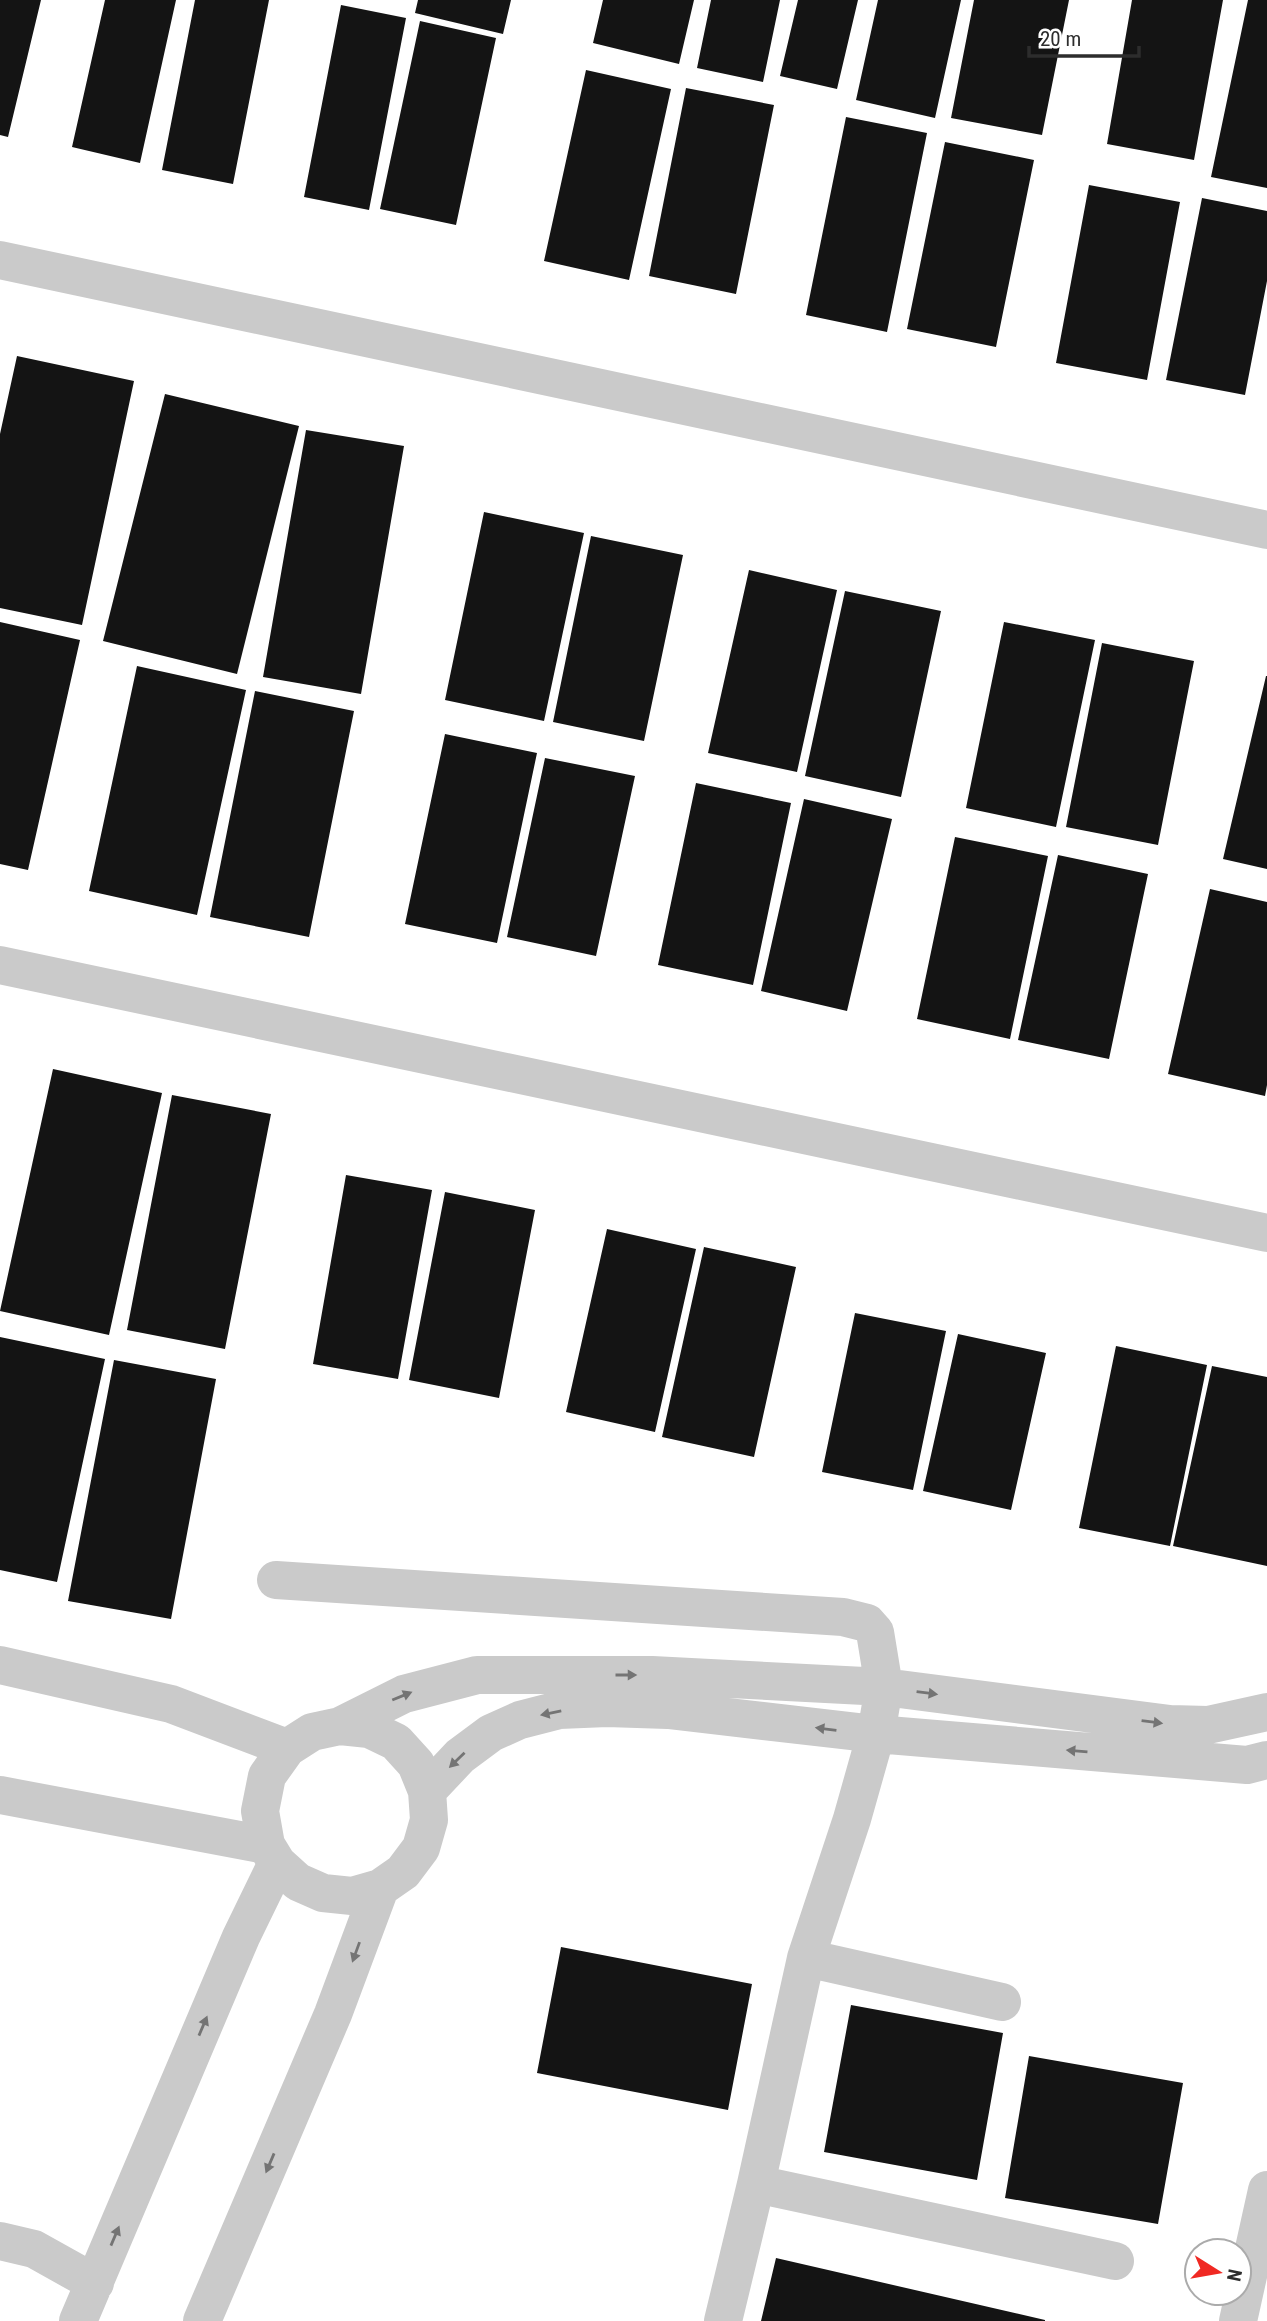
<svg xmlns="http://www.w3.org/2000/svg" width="1267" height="2321" viewBox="0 0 1267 2321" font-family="'Roboto Condensed',sans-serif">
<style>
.building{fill:#141414}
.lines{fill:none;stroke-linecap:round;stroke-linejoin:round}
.minor{stroke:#cacaca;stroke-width:38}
.oneway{fill:#747474}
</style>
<rect width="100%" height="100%" fill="#fff"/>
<path class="building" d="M0,0H41L8,137L0,135Z
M105,0H176L140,163L72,147Z
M195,0H269L233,184L162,170Z
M418,0H511L503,34L415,13Z
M603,0H694L679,64L593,43Z
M711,0H780L763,82L697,68Z
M798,0H858L837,89L780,76Z
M878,0H961L935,118L856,100Z
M974,0H1069L1042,135L951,118Z
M1132,0H1223L1194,160L1107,144Z
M1248,0H1267V188L1211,177Z
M341,5L406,18L369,210L304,197Z
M420,21L496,38L456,225L380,209Z
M586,70L671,89L629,280L544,261Z
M686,88L774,105L736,294L649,276Z
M846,117L927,133L887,332L806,315Z
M945,142L1034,160L996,347L907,329Z
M1089,185L1180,202L1147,380L1056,363Z
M1202,198L1267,211V281L1245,395L1166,380Z
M17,356L134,381L82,625L0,608V434Z
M165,394L299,426L237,674L103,641Z
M306,430L404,446L361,694L263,677Z
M484,512L584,533L544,721L445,700Z
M591,536L683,555L644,741L553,722Z
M749,570L837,590L797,772L708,753Z
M845,591L941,611L901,797L805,776Z
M0,622L80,640L28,870L0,864Z
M1004,622L1095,640L1056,827L966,808Z
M1102,643L1194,661L1158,845L1066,827Z
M137,666L246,690L197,915L89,891Z
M1266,676H1267V869L1223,859Z
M255,691L354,711L309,937L210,917Z
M445,734L537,753L497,943L405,924Z
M545,758L635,776L596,956L507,937Z
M696,783L791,803L753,985L658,965Z
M804,799L892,819L847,1011L761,991Z
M955,837L1048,856L1010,1039L917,1019Z
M1058,855L1148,874L1109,1059L1018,1040Z
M1210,889L1267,902V1085L1265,1096L1168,1074Z
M53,1069L162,1093L109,1335L0,1311Z
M172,1095L271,1114L225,1349L127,1330Z
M346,1175L432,1190L398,1379L313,1364Z
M445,1192L535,1210L499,1398L409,1380Z
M607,1229L696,1249L655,1432L566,1412Z
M704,1247L796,1267L754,1457L662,1437Z
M855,1313L946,1331L913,1490L822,1472Z
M958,1334L1046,1353L1011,1510L923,1491Z
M0,1337L105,1359L57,1582L0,1570Z
M1116,1346L1207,1365L1170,1546L1079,1528Z
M114,1360L216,1379L171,1619L68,1601Z
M1212,1366L1267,1377V1566L1173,1546Z
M561,1947L752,1984L728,2110L537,2073Z
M851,2005L1003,2033L977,2180L824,2152Z
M1029,2056L1183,2083L1158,2224L1005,2198Z
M776,2258L1045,2320V2321H761Z"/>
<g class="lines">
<path class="minor" d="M0,260L1267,530
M0,965L1267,1233
M276,1580L843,1617L867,1623L875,1632L884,1687L876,1734L852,1819L806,1958L756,2184L723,2321
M0,1665L171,1704L287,1748
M340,1726L369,1729L396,1742L416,1764L427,1791L429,1820L421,1848L403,1872L380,1888L352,1896L323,1893L298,1882L277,1863L266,1845L260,1811L267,1776L287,1748L312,1732L340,1726L404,1694L477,1675H652L884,1687L1170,1724L1208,1725L1267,1712
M427,1791L460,1756L491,1733L520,1720L559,1710L607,1708L668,1710L876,1734L1247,1765L1267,1760
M0,1795L266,1845
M806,1958L1002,2002
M756,2184L1115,2261
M0,2241L34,2249L95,2283
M78,2321L241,1937L277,1863
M202,2321L333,2014L380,1888
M1238,2321L1267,2190"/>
</g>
<defs><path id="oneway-solid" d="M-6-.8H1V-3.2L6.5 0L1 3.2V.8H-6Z" transform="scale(1.75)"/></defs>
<g class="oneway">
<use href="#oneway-solid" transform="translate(626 1675)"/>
<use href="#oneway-solid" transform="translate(927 1693) rotate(7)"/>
<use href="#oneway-solid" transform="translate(402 1696) rotate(-22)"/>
<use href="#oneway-solid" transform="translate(551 1713) rotate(168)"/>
<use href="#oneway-solid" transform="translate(1152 1722) rotate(7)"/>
<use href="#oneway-solid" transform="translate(826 1729) rotate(-173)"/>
<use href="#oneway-solid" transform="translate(1077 1751) rotate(-175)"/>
<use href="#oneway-solid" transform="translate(457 1760) rotate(136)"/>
<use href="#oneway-solid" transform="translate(356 1952) rotate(110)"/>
<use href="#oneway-solid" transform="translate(203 2026) rotate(-67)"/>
<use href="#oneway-solid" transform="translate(270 2163) rotate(113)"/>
<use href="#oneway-solid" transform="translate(115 2236) rotate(-67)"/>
</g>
<g transform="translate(1218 2272) rotate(101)"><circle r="33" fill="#ffffff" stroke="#ababab" stroke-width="2"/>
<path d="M0-5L12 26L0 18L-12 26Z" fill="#f02923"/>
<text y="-10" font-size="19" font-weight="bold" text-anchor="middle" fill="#2d2d2d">N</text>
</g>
<path d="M1029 46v10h110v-10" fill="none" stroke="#2d2d2d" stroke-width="3.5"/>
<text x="1040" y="46" font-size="21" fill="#2d2d2d" stroke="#ffffff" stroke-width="5" paint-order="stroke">20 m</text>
</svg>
